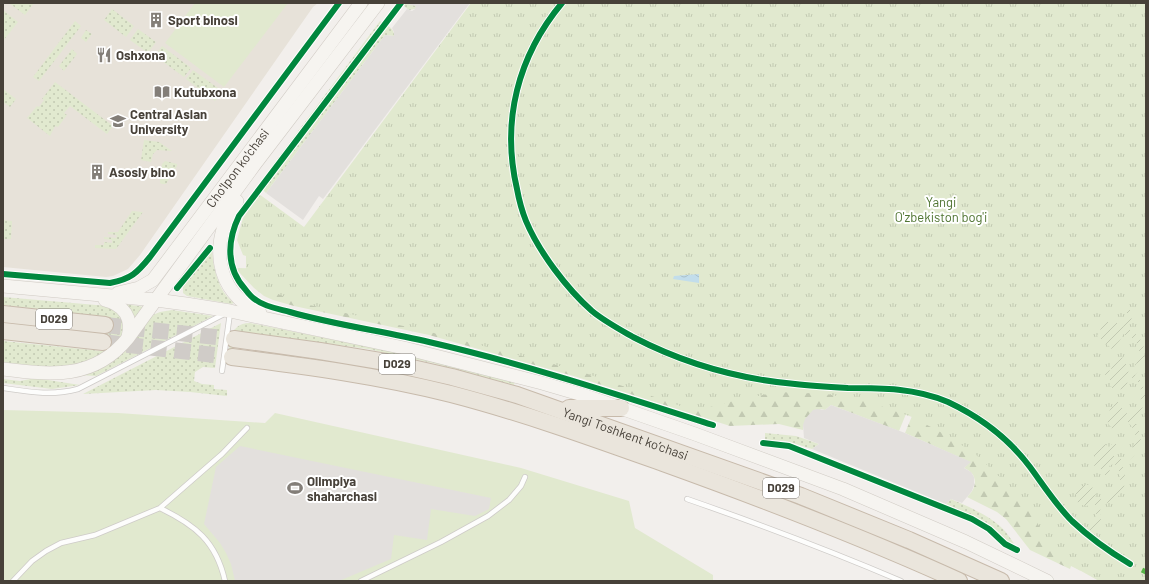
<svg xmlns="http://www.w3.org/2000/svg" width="1149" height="584" viewBox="0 0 1149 584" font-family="Barlow,sans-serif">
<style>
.education{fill:#e7e2d9}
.grass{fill:url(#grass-dots)}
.forest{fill:url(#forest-firs)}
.park{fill:url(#park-tufts)}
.garden{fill:url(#garden-furrows)}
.pitch{fill:#e1e9cf}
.parking{fill:#e3e0dd}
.water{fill:url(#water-waves)}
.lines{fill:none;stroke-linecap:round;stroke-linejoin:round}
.highway-tunnel{stroke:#d0ccc8;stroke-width:16;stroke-dasharray:16 8;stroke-linecap:butt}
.lane-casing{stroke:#cecbc8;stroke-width:6}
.secondary-casing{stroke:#d0cbc4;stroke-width:14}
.highway-casing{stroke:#c7baab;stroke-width:18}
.lane{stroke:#fdfdfc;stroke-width:4.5}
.secondary{stroke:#f6f4f0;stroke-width:13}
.highway{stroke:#eae5dc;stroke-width:16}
.quiet{stroke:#57b346;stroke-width:5;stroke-dasharray:10 5;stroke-linecap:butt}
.cycleway-casing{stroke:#fff;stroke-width:8}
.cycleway{stroke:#00873e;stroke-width:6}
.labels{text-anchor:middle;stroke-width:4;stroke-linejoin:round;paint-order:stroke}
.shield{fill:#fff;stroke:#7e7a74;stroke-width:1}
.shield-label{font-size:12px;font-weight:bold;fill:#474139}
.poi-label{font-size:13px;font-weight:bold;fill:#474139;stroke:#fff;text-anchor:start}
.street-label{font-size:13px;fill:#474139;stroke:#fff}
.park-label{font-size:13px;fill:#4f7431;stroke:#fff}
</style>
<defs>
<pattern id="grass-dots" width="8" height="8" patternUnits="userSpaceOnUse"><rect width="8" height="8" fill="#e1e9cf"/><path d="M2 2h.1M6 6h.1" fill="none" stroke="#c2c9b2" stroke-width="1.8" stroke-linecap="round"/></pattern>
<pattern id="forest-firs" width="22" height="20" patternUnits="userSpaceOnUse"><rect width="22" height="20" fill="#e1e9cf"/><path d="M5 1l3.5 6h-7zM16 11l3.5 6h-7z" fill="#c2c9b2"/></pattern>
<pattern id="park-tufts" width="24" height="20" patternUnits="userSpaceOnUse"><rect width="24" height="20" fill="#e1e9cf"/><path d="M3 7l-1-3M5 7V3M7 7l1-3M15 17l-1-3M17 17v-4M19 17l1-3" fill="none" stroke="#c2c9b2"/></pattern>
<pattern id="garden-furrows" width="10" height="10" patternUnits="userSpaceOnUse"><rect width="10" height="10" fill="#e1e9cf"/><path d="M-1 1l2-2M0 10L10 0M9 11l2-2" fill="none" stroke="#c2c9b2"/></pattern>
<pattern id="water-waves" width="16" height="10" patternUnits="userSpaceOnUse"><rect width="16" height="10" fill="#c2ddeb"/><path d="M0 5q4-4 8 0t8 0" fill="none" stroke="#a8bfca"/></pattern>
</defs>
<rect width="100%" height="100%" fill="#f2efec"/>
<path class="education" d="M3,3H318L313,7L140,255L128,269L113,276L106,277L3,267Z"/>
<path class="grass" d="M9,3H34L25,15Z
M400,3H409L408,4L417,6L415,9L409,10Z
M112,9L134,26L126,37L104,20Z
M3,10L18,22L3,41Z
M75,21L81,26L39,81L33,77Z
M380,21C386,25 395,28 394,36L385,35L266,193L258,185Z
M138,29L156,42L148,53L130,40Z
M86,30L92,34L86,42L81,38Z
M162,46L191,68L184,77L155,56Z
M72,49L77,54L64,71L59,66Z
M193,70L222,91L215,101L186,79Z
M55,82L113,126L107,134L70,106L64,113L67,115L58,127L55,126L50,136L27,118L37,106L39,107L44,100L42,99Z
M3,89L16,99L10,107L3,102Z
M144,140L159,142L172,151L157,150L153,154L151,162L141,160Z
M165,161L177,164V166L166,184H162L160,183V181L162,164Z
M132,211L143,212L116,249L95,248V245H104V242L112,243V240L104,239V237L116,238L117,235L108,234V232H118Z
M3,220L12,221L11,239H3Z
M212,249C213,268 218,291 234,303L231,304L187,296L183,293V287Z
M3,297L108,306L112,307L123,319V335C118,340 113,347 108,351C74,373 41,366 3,363V341L102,351L106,317L3,305Z
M124,304L145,307L135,320Z
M172,310L213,316L96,376L79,375L155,314L160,312Z
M221,323L215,368L203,367L195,372L194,381L202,384L214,385V389L227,390V396L190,392L156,390L83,394Z
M250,323L401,353L515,382L514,385L432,363L368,349L235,331L231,365L228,364C230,347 227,323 250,323Z
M35,378L80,385L52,389L3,383V379L20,381Z
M765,433L796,436L819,444L812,449L786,441L765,440Z
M951,499C969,507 989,515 1003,529C1007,533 1011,539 1014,544L1006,540L993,527L985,522L946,504Z"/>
<path class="forest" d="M239,268L555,279L913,397L899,431L831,405L825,410L821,409L803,425V430L779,424L730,426L577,377L429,335L294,306L273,300L264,296L254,288L236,269Z
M919,399L946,407L1081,571L1071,566L1070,569L1030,550L1006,519L997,512L967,497C977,488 979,474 964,468L970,462L905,433Z"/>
<path class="park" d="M471,3H1146V581H1099L1056,557L1034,517L1005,482L974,453L946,435L912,417L869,402L826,394L778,392L733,401L695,411L579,371L430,332L305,304L264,289L246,273V256L243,255L237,240L243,218L259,194L304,227Z"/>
<path class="garden" d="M1127,310H1132V317L1128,329C1148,339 1149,359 1135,375C1149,386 1148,408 1133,420C1147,438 1141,454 1122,465C1130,485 1122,501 1100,505L1101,522L1093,532L1089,529L1095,522L1097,507L1093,503L1090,506L1080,505L1076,507L1078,503L1075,490H1078L1084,485H1088L1092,482V487L1096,492L1095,499C1115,502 1127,481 1116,465L1113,464L1109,466L1110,473L1108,475H1103L1101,469H1096L1094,465L1098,460L1093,455C1095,451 1096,449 1101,449L1103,444H1105L1109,447L1113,443L1119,445V449L1114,455V457C1127,466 1137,444 1135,433C1134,429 1131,426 1128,422H1126L1122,427L1114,429L1113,432L1111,426L1109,425L1105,416L1108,415L1111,407H1113L1117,399C1118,407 1125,408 1128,416C1147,410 1145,373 1126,378L1128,385L1127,392L1121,391L1120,386L1117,389L1112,388L1111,386V380H1107L1105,375L1106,371L1112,370L1110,366V363L1118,362L1119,358L1121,357L1126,359V368L1128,372C1138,367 1143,352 1136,342C1133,337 1128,336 1123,334C1121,342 1114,344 1113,350C1108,345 1103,341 1097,336C1101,332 1100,327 1104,323V319L1107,322H1116L1119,326L1123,327L1127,316Z"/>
<path class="pitch" d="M195,3H288L224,87L165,43Z
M3,410L118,413L265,423L275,413L521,468L629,501L635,528L713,575V581H3Z"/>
<path class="parking" d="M409,3H470L323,199L319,196L303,220L266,193L385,35L394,36V32L392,28L407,9L412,11L415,9L416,6L408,4Z
M831,405L905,433L971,462L964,468L971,472L974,477V485L972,491L962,503L951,499L946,504L812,449L819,444L804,438L803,425L805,419L813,410L817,409L825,410Z
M240,446L491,498L489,509L475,516L431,509L427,540L394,535L391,559L339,581H235L231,564L226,553L220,543L204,524L216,467Z"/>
<path class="water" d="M699,274V283L673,279L674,276Z"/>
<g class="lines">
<path class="highway-tunnel" d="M105,325L234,339
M103,342L232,357"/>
<defs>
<path id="lane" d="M222,371L230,313
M3,388C30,392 51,396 78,389L226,313
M687,499C759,524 831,551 901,581
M13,581L32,561L46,551L61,543L95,535L160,508
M225,581C216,541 195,525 160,508L222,454L247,428
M361,581L441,542L488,516L509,500L521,486L525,477"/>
<g id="secondary">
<path d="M237,201C209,242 214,291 260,313"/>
<path d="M3,286L156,300L186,304L230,311L404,348L542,383L583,395L695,434L843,489L966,542L1047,581"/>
<path id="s1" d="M118,293L139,288L153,280L361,3"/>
<path d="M105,300C124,305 133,318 128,337"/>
<path d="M3,369C51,375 94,380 128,338L255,164L378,3"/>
</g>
<g id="highway">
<path d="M3,314L105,325"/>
<path d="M3,331L103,342"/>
<path id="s2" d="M234,339L320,351L386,362L452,377L517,395L801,496L909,540L1001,581"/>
<path d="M232,357C306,366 379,376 451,394C524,413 593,438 663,463C763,499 862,537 959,581"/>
<path d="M569,408H621"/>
</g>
</defs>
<use href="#lane" class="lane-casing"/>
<use href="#secondary" class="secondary-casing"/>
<use href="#highway" class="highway-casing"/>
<use href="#lane" class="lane"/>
<use href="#secondary" class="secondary"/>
<use href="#highway" class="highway"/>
<path class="quiet" d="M1142,570L1146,572"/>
<defs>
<path id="cycleway" d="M401,3L239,216C227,241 226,268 245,289C248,293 252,298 256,300C265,307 279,309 290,312C335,325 383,331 429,342C525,364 619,395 713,425
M562,3C518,56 501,121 517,189C519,200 522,211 526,221C539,252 567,289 592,311C604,321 619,329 633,337C683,363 738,379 795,384C812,386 830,387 848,388C882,388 915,388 948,402C980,417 1009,439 1030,467C1044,486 1056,505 1072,521C1090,538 1110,552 1130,564
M3,274L110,283C131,279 137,273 150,257L339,3
M177,288L210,248
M763,443L789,446L972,519L989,529L1005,544L1017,550"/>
</defs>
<use href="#cycleway" class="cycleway-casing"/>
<use href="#cycleway" class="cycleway"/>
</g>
<defs>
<symbol id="building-bare" viewBox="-9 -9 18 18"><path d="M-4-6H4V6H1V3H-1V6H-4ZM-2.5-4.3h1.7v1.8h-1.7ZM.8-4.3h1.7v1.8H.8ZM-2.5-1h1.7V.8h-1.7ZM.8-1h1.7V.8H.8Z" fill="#837e78" stroke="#fff" stroke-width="2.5" paint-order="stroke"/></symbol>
<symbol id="restaurant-bare" viewBox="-9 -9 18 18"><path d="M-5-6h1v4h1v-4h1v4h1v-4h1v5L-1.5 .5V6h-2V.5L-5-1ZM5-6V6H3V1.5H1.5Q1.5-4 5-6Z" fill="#837e78" stroke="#fff" stroke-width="2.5" paint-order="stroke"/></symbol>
<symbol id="library-bare" viewBox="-9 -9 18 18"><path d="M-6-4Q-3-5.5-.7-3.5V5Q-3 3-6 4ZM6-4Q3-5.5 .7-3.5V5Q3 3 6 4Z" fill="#837e78" stroke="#fff" stroke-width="2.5" paint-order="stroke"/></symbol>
<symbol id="university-bare" viewBox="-9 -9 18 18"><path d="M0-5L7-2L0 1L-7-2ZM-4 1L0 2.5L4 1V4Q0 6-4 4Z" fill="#837e78" stroke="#fff" stroke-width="2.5" paint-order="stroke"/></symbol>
<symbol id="stadium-bare" viewBox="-9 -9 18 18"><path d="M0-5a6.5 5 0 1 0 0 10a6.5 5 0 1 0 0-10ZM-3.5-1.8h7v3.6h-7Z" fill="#837e78" stroke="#fff" stroke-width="2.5" paint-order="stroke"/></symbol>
</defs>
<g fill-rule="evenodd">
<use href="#building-bare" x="145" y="9" width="22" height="22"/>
<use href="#restaurant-bare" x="93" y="44" width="22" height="22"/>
<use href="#library-bare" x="151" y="81" width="22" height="22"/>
<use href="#university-bare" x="107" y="110" width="22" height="22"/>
<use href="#building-bare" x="86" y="161" width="22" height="22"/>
<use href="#stadium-bare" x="284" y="477" width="22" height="22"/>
</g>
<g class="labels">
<g class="shield">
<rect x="36" y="309" width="36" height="20" rx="3"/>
<rect x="379" y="354" width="36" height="20" rx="3"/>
<rect x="763" y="478" width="36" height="20" rx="3"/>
</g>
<g class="shield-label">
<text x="54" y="323">D029</text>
<text x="397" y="368">D029</text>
<text x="781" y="492">D029</text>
</g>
<g class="poi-label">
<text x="168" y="25">Sport binosi</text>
<text x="116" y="60">Oshxona</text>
<text x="174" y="97">Kutubxona</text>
<text x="130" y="119">Central Asian<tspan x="130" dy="15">University</tspan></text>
<text x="109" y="177">Asosiy bino</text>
<text x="307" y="486">Olimpiya<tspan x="307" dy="15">shaharchasi</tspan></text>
</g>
<g class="street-label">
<text dy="5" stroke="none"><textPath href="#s1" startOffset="178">Cho'lpon ko'chasi</textPath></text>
<text dy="5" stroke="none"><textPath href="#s2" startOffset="404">Yangi Toshkent ko‘chasi</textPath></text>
</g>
<g class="park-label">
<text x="941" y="207">Yangi<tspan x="941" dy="15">O'zbekiston bog'i</tspan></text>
</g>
</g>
<rect width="1149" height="584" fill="none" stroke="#474139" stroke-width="8"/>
</svg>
